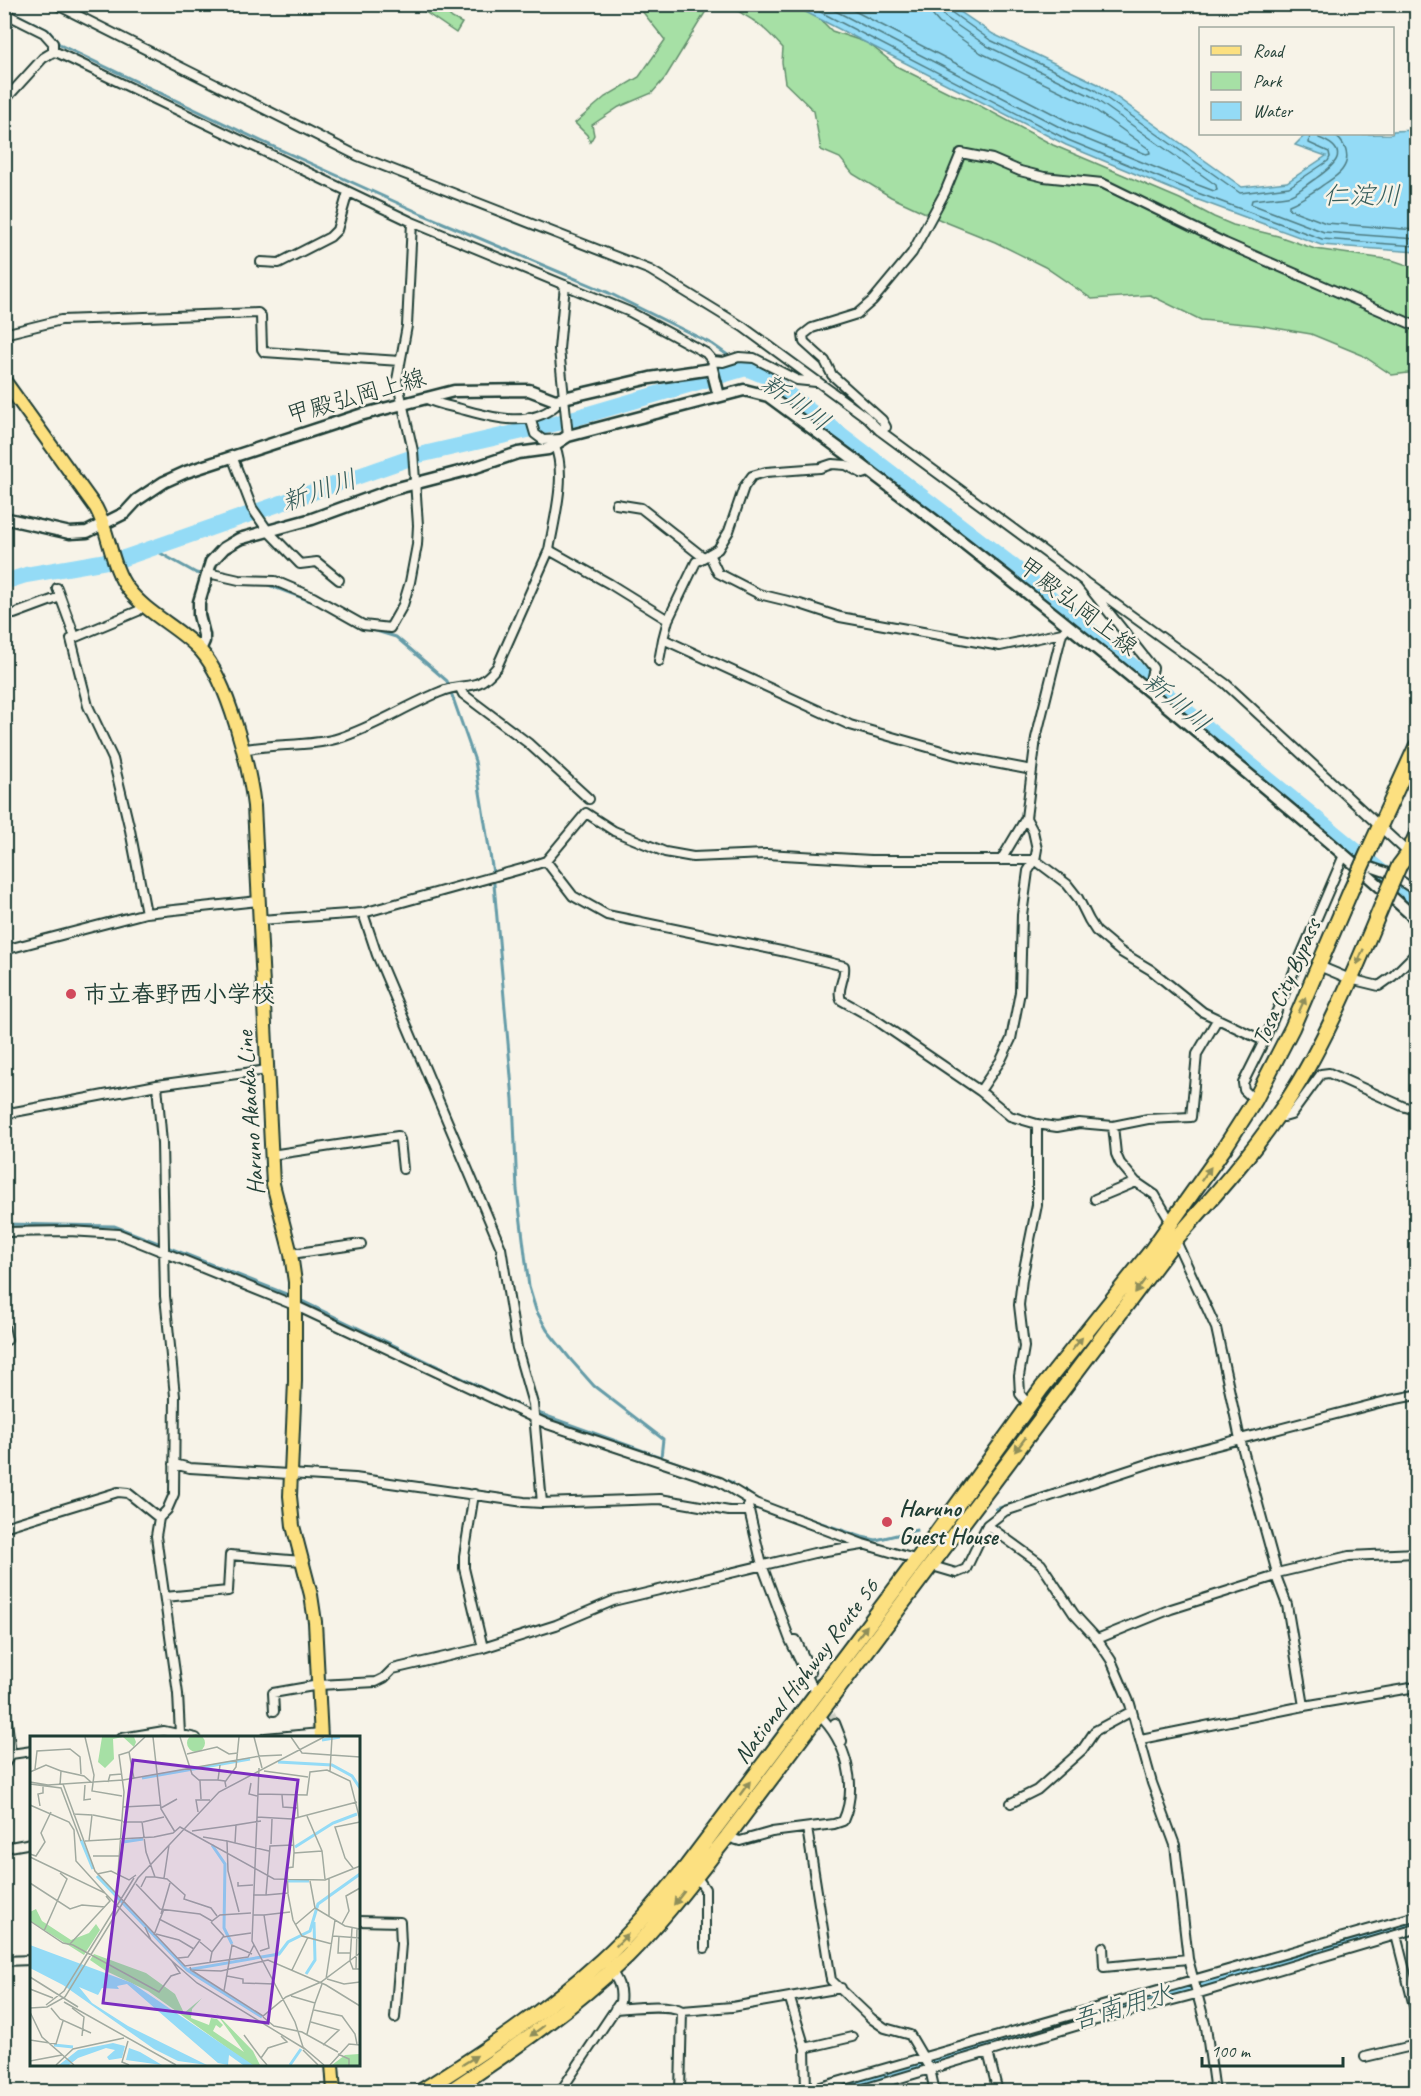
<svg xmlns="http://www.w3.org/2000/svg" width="1421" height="2096" viewBox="0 0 1421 2096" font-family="Caveat,'Klee One',sans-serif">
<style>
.green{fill:#a6e0a5;stroke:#628e6c;stroke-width:1.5}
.water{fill:#94dbf6;stroke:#659ca8;stroke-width:1.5}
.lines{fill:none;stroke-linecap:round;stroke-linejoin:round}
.shore{stroke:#4e7c82;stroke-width:1.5}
.stream{stroke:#659ca8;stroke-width:3}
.canal{stroke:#94dbf6;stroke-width:10}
.river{stroke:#94dbf6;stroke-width:16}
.minor-tunnel{stroke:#cccfc4;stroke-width:8;stroke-dasharray:8 4;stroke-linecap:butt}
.minor-casing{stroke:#1f3d34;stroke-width:12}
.secondary-casing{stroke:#1f3d34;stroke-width:15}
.primary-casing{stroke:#1f3d34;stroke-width:16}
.trunk-casing{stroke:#1f3d34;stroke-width:18}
.minor{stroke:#f7f3e8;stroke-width:8}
.secondary{stroke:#f7f3e8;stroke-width:10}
.primary{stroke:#fce080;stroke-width:12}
.trunk{stroke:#fce080;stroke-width:14}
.trunk-bridge-casing{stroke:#1f3d34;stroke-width:18;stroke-linecap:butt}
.trunk-bridge{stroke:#fce080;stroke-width:14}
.oneway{fill:#8e8e5a}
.poi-dot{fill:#d1495b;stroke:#f7f3e8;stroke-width:2}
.labels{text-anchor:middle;stroke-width:5;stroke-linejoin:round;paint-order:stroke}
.street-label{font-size:24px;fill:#1f3d34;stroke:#f7f3e8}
.poi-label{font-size:24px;font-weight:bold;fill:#1f3d34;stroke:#f7f3e8;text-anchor:start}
.water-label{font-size:26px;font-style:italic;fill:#365d5b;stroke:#f7f3e8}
.inset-river{fill:none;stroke:#94dbf6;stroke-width:3}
.inset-road{fill:none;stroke:#a1aaa0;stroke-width:1.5}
.view{fill:#7b2cbf;fill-opacity:0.15;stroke:#7b2cbf;stroke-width:3}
.inset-edge{fill:none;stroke:#1f3d34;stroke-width:3}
</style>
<rect width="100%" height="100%" fill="#f7f3e8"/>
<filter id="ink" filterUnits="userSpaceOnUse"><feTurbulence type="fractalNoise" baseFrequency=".0167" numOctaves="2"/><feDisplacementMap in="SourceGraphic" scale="12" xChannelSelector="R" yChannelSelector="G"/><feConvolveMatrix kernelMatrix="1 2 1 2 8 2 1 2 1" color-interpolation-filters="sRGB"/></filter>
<g filter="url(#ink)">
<path class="green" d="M648,4L713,5L706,11L665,78L652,93L619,107L592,125L594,135L590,142L587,135L575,123L605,97L639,77L665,40L642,11Z
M415,5H439L452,18L462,23L456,33Z
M729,5H811L816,15L832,31L868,43L898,67L952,94L971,101L1053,145L1180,199L1214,217L1233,225L1278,236L1315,249L1392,260L1416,268V372L1392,375L1362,355L1311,334L1257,325L1201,320L1150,295L1092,299L1045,267L995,242L943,221L891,197L853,174L840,158L821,150L814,111L785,83L782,62L783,48C774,38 765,28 754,21C745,15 737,11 729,5Z"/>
<path class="water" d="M792,5H950L993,34L1098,84L1242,187L1287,182L1326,156L1295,145L1305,135L1392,134L1393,131L1416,130V252L1321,245L1193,198L1066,145Z"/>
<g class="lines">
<path class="shore" d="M805,4L1068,140L1195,192L1322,239L1416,246
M822,4L1071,133L1198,185L1214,191L1217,190L1216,185L1091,96L987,46L945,17L941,11L940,4
M841,4L1075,125L1146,154L1150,153L1149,149L1087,104L981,53L939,23L933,16L931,4
M948,4L951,12L990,40L1095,90L1240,193L1289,187L1328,161L1330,157L1329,152L1309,143L1310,134
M1318,134L1319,138C1352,151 1335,165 1315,179C1307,184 1299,192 1291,195C1279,198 1265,198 1252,200L1251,204L1324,232L1416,239
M1332,134C1345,141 1352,157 1342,170C1336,178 1326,182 1319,188C1309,194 1300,201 1289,205V209L1326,223L1416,230"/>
<path class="stream" d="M4,8L48,30L60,45L261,141L422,214L609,293L712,344L746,368
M153,549L196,573L204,575
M237,583L254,584
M266,584L316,603
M373,630L396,637L447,681L475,761L493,873L513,1099L517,1190L529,1287L536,1310L547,1330L571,1360L594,1386L663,1439L661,1457
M4,1224L114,1226L158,1243
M167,1247L286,1294
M300,1300L522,1407
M538,1413L705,1473
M1247,1433L1416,1390
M1164,1455L1232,1437
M720,1478L733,1483
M745,1491L760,1502
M996,1509L1149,1460
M789,1512L862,1537L876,1540L917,1530"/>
<path class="canal" d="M828,2092L1416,1921"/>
<path class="river" d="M4,582L26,575L124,558L419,455L558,423L746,368L763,375L1009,563L1247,762L1416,900"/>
<path class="minor-tunnel" d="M826,1703L835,1723"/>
<defs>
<path id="minor" d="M55,4L358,156L650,270L743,327L866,417L879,430L886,427L882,420L832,375L825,361L804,342L803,335L812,328L857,314L873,300L912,253L945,192L961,153L992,159L1020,171L1044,177L1102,183L1225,243L1416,326
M4,13L44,33L53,43V52
M4,101L43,58L53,52L58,53L412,222L630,312L706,353L713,361L712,369
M261,262L279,263L330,237L337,230L348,192
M565,285L559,349L568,436
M4,334L61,320L258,313L261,316L262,349L264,352L400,361
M713,361L723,362L739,357L754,358L797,380L816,382
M425,398C436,404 449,406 461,409C491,417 528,429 555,406V400
M530,417L535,434L543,440L561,439
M879,430L1084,581L1153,668L1148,689
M555,446C567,475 554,520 549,550L610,584L668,620
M232,456L252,508L268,531L300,564L317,562L339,580
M872,471L863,474L846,465L832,464L820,468L766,472L752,476L744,487L729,531L718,549L696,562L668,620L663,639L850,725L963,757L1032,770
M616,504L641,508L703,557
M709,554L718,573L759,594L800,604L840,617L1000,646L1062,633
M208,573L239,580L275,581L313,597L363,625L390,628L403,605L410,582L417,545L418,525L413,451L397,380L407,326L412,222
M1085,582L1226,684L1416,860
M57,588L75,637
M144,605L138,611L71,639L88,706L113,759L130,830L146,913L258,901
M14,614L60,597
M659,661L663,639
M460,688L463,694L528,743L589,799
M242,750C273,743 310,747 339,738C374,727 406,706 440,692C466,680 474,695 497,667L549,550
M1001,860L1026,818L1036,738L1062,633L1065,630
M546,861L573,896L607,915L786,952L844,966C846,978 836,989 841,1000L873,1018L980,1091L1010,1116L1037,1124L1057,1127L1079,1123L1113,1126
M1362,864L1391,874L1416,891
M260,920L363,913L525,868L546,861L586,813L614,831L665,852L693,857L766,854L871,860H1035L1067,884L1078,898L1089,920L1096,931L1121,952L1151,970L1203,1012L1264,1041
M4,950L146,913
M1319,966L1350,979L1379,986L1393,976L1416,953
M980,1091L1001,1060L1011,1039L1020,992L1022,915L1028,871L1035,860L1037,849L1033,831L1026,818
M1255,1100L1244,1090L1243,1083L1264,1041L1344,855
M4,1114L157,1085
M1278,1116L1284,1117L1291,1115L1321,1074L1329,1073L1402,1106L1416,1110
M271,1155L398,1136L400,1140L403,1169
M1095,1199L1136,1182
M1172,1224L1155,1195L1136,1182L1120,1163L1116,1154L1113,1126L1148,1119L1191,1117L1197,1054L1217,1020
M4,1232L69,1231L119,1234L294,1305L547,1424L720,1482L755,1503L863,1544L918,1560
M1175,1239L1216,1328L1240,1439L1277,1573L1349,1556L1416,1553
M291,1254L361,1244
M4,1326L7,1340H4
M1029,1405L1020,1394L1019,1376L1024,1347L1019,1305L1022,1279L1037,1205V1124
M174,1464L190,1468L355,1478L524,1502L542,1503L533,1404L517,1348L501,1248L377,955L363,913
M542,1503L660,1499L729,1511H749
M748,1506L762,1565L790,1640L812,1686L819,1690
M159,1518L156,1536L178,1694L180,1734
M987,1525L1041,1564L1074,1614L1097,1639L1111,1660L1130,1704L1152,1783L1175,1845L1188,1959L1206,2027L1215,2092
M4,1527L118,1492L128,1493L159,1518L167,1510L174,1494L175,1396L165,1296L162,1143L157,1085L267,1070
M929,1565L956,1573L966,1569L987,1525L1005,1511L1160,1460L1386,1401L1416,1395
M1277,1573L1276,1576L1287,1605L1304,1706
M165,1597L228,1591L230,1555L302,1561
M1097,1639L1171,1609L1276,1576
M790,1640H796L811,1672
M483,1648L556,1625L613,1601L814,1553L862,1545
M4,1696L11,1754L4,1765
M274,1711L273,1693L319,1685L376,1682L384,1678L393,1669L483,1648L464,1568V1556L474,1494
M835,1723L842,1741
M122,1738L164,1731L196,1738
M265,1738L321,1733
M1141,1739L1304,1706L1416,1687
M11,1754L32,1751
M1011,1803L1037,1790L1082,1750L1095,1731L1132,1711
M807,1828L831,1980L872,2019L885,2028L910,2035L930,2069L935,2092
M727,1837L740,1841L772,1832L834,1824L843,1821C859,1786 846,1741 819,1715
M4,1848L32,1843
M696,1876L705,1889V1948
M358,1921L400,1922L401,1944L395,2018
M1396,1935L1416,2014
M1103,1947L1104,1967L1188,1959
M4,1961L32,1960
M790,1999L805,2048L806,2091
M615,2009C631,2008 669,2003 682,2011L680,2092
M682,2011L732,2007L841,1988
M805,2048L852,2037
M988,2052L998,2092
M1365,2057L1416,2045
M560,2092L620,2002C622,1988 618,1980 609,1968
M803,2092L1416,1916
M853,2092L1089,2022L1196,1994L1416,1929"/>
<path id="secondary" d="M4,518L70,533L87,532L125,513L137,500L164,482L186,472L360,415L454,391L529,390L555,400L650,378L712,369L719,396
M200,650L204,641V635L199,615V602L211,562L224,548L239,539L312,519L394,489L467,470L518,453L548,449L568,436L744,390L768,396C925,510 1076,629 1224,754C1289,808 1354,862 1416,919"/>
<path id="primary" d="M4,380L96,508C110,534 111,567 128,589C147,614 180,628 201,651C228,681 249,765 254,806L273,1184L291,1254L295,1282V1381L290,1496L293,1526L311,1595L315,1622L321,1738
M332,2064L334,2092"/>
<path id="trunk" d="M1369,850L1416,747
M1399,866L1408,854L1416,836
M420,2092C484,2052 546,2011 601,1961C633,1932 660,1899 687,1866L917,1560L1041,1389L1151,1251L1225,1147L1255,1100L1292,1028L1351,890
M449,2092C512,2050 573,2008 627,1956C664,1919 695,1877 727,1837L1175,1240C1210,1200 1247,1160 1277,1116C1321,1054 1354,973 1383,903"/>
</defs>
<use href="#minor" class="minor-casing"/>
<use href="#secondary" class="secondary-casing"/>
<use href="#primary" class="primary-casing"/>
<use href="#trunk" class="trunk-casing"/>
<use href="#minor" class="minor"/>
<use href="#secondary" class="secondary"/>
<use href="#primary" class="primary"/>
<use href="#trunk" class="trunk"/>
<defs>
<path id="trunk-bridge" d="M1351,890L1369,850
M1383,903L1399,866"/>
</defs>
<use href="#trunk-bridge" class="trunk-bridge-casing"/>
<use href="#trunk-bridge" class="trunk-bridge"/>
</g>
<defs><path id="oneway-solid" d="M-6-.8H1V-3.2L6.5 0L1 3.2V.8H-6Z" transform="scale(1.5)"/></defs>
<g class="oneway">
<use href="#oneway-solid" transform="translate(1360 957) rotate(114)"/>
<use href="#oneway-solid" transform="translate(1302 1005) rotate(-66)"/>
<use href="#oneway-solid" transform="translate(1206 1174) rotate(-55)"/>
<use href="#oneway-solid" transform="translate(1140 1286) rotate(127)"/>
<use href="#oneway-solid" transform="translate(1077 1344) rotate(-51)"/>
<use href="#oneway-solid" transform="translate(1020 1445) rotate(127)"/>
<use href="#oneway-solid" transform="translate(862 1632) rotate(-53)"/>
<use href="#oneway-solid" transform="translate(745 1788) rotate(-53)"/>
<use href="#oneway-solid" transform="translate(679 1898) rotate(128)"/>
<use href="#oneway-solid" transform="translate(622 1940) rotate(-45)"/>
<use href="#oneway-solid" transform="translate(537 2031) rotate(143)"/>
<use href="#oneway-solid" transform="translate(470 2060) rotate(-32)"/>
</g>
</g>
<g class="poi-dot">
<circle cx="71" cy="994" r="6"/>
<circle cx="887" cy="1522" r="6"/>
</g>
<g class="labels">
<g class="street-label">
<text transform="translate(356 396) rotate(-16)" y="8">甲殿弘岡上線</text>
<text transform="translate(1078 606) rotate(38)" y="8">甲殿弘岡上線</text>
<text transform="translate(1286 982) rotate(-66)" y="8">Tosa City Bypass</text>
<text transform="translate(250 1113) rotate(-94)" y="8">Haruno Akaoka Line</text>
<text transform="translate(806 1671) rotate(-53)" y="8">National Highway Route 56</text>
</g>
<g class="poi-label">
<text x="83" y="1002">市立春野西小学校</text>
<text x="899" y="1516">Haruno<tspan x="899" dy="28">Guest House</tspan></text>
</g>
<g class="water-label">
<text x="1362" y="204">仁淀川</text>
<text transform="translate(796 402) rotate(36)" y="9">新川川</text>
<text transform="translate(319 490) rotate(-19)" y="9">新川川</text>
<text transform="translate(1177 702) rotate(40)" y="9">新川川</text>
<text transform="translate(1122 2006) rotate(-16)" y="9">吾南用水</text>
</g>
</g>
<g transform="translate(30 1736)">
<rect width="330" height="330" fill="#f7f3e8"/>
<path d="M157 7a9 9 0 1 1 18 0a9 9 0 1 1-18 0ZM72,1H104L106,6L104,11L93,1L83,3L84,23L75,32L68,26ZM6,173L12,185L41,204L59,197L66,188L70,194L54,219L0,185V176ZM64,218L116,237L145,258L154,277L172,262L162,273L161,282L179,289L181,282L187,283L193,289L190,292L186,289L183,295L214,316L186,277L223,315L230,329H221L118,255L76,235L60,224ZM329,318V329H302L315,319Z" fill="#a6e0a5"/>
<path d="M0,209L102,247L223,329H213L199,319L198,329L188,327L97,248L87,250L89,253L72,252L68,259L49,251L62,267L98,290L177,329L148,325L124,313L33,249L0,232ZM83,307L95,310L92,322L79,324L77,321L85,314L76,312L48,322L39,329H29L48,314ZM99,312L110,316L132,329L96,324Z" fill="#94dbf6"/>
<path class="inset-river" d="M292,4L310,1M248,26L302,29L322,40L330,52M112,42L220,23M51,104L63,133M93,106L113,103M182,109L195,128L194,192L202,208M265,111L303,87L327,78M67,140L157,234L249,218L258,206L280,195L288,168L330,138M258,145H279M157,234L232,281M276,238L285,224L284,186M24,309L43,311M260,329L271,313"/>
<path class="inset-road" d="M55,1L64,39L62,55L92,60M123,1L131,73L145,96M150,1L162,38L170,45L171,63M224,1L232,32M261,1L272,17L330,21M157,18L187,11L199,18L208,17M190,29L188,44L195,45M229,32L222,205L265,286L273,311L294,329M5,33L7,15L40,13L50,21L51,38M234,35L278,41M300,35L302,1M0,36L16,29L31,35M104,43L99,16L115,1M169,44H188M0,46L18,49L93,44L230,20L252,19M78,46L80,39L92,38M221,47L219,58L227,60M0,48L31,52L51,105M33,48L65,135L155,230L218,221L224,209M30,49L31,35L54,40L61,46M55,49L54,64L61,63M196,51L195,46L206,31L209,1M228,58L277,59L280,36L297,34L320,45L330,84M252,59L253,71L267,72M267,60L268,81M0,69L39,86L44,94L46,125L75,157M10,70L8,58L13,57V48M93,71L131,69M131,72L147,63M168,76L166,64H180M43,78L62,79L59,105M63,79L93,85M277,80L292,115L295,143M227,81L262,83L327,66M93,86H112L116,116L125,141H116L111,151M113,86L134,81M162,95L206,89M173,101L197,105M55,105L124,101L143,97L150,91L244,143L295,144L330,130M205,107L206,89L231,85M241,108L242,83M264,117L292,115M0,118L6,120L15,106L11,97L21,76M63,120H90M0,121L75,157L121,204M323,132L315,122L305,91L330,86M88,137L94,56L89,19L99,16M67,138L81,135L99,144L106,139M125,141L137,143L155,159L154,163L181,172L187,180M134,142L139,109M299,143V181M280,145L285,172L315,190L330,193M208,146V150L223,149M0,147L40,173L52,169L75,171M106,148L130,173L170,178L182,185L190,179L221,177M258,158L263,184L272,200L302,208M223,159H236L240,110L263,109M236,159L258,157L257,132L263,131L264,116L262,83M209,176L198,135L197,105L239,115M131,178L140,147M223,179H234L239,212L230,215M234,179L260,176M129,183L170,204L158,221L148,222M0,185L33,207L43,209L129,256L141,240L150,237L142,225L167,247L275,313M181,186L194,200M312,188L319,175L316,160L330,152M265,189L285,172M115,191L121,204L142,225M322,192L320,225L323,233H330M14,195L37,143L30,137M126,198L149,204L164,213M124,199L134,173M303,200L330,202M309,200L308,217H320M170,206L182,216L180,226M40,208L80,165L76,160M182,216L193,201L221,197M160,231L161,234L191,235L238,224L296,249L330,270M326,233L327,192M161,234L233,280L256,261L291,246L330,217M262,234L278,201M197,240L213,243V247L244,248M0,241L48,271M296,243L305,184M297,243L314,248L330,246M0,253L23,262M194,255L202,209L222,218M261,260L285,267L277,298M34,266L146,329M285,267L292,248M16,269L34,255L104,142M0,272L17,271L35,261L108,142L189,56L294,1M21,272L30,283L61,297M42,272L54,281L52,300M284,274L312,280L325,298L327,308M0,276L12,301L44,329M233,281L244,290L272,296L308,316M281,286L309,294L293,309M214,299L231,322M0,304L26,308L33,285M98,305L92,326L99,329M273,314L288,329M308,318L319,323V329M0,325L32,319M26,329L43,313L94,302M237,329L231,322L238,312L257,306L251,300M300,329L319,308L330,309"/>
<path class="view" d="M103,24L268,44L238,287L73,267Z"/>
<rect width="330" height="330" class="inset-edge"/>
</g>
<rect width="1421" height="2096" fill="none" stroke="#f7f3e8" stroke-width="24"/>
<rect x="12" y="12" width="1397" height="2072" fill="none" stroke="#1f3d34" stroke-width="2" filter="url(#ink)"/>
<rect x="1199" y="27" width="195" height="108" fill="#f7f3e8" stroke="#a1aaa0" stroke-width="1.5"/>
<rect x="1211" y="46" width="30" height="9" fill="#fce080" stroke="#a1aaa0" stroke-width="1.5"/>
<text x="1253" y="57" font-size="18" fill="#1f3d34">Road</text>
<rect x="1211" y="72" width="30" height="18" fill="#a6e0a5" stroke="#a1aaa0" stroke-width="1.5"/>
<text x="1253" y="87" font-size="18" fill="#1f3d34">Park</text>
<rect x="1211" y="102" width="30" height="18" fill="#94dbf6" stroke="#a1aaa0" stroke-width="1.5"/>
<text x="1253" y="117" font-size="18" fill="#1f3d34">Water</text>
<path d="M1202 2057v9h141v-9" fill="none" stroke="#1f3d34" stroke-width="3"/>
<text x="1211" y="2057" font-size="18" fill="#1f3d34" stroke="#f7f3e8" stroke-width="4.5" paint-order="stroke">100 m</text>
</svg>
